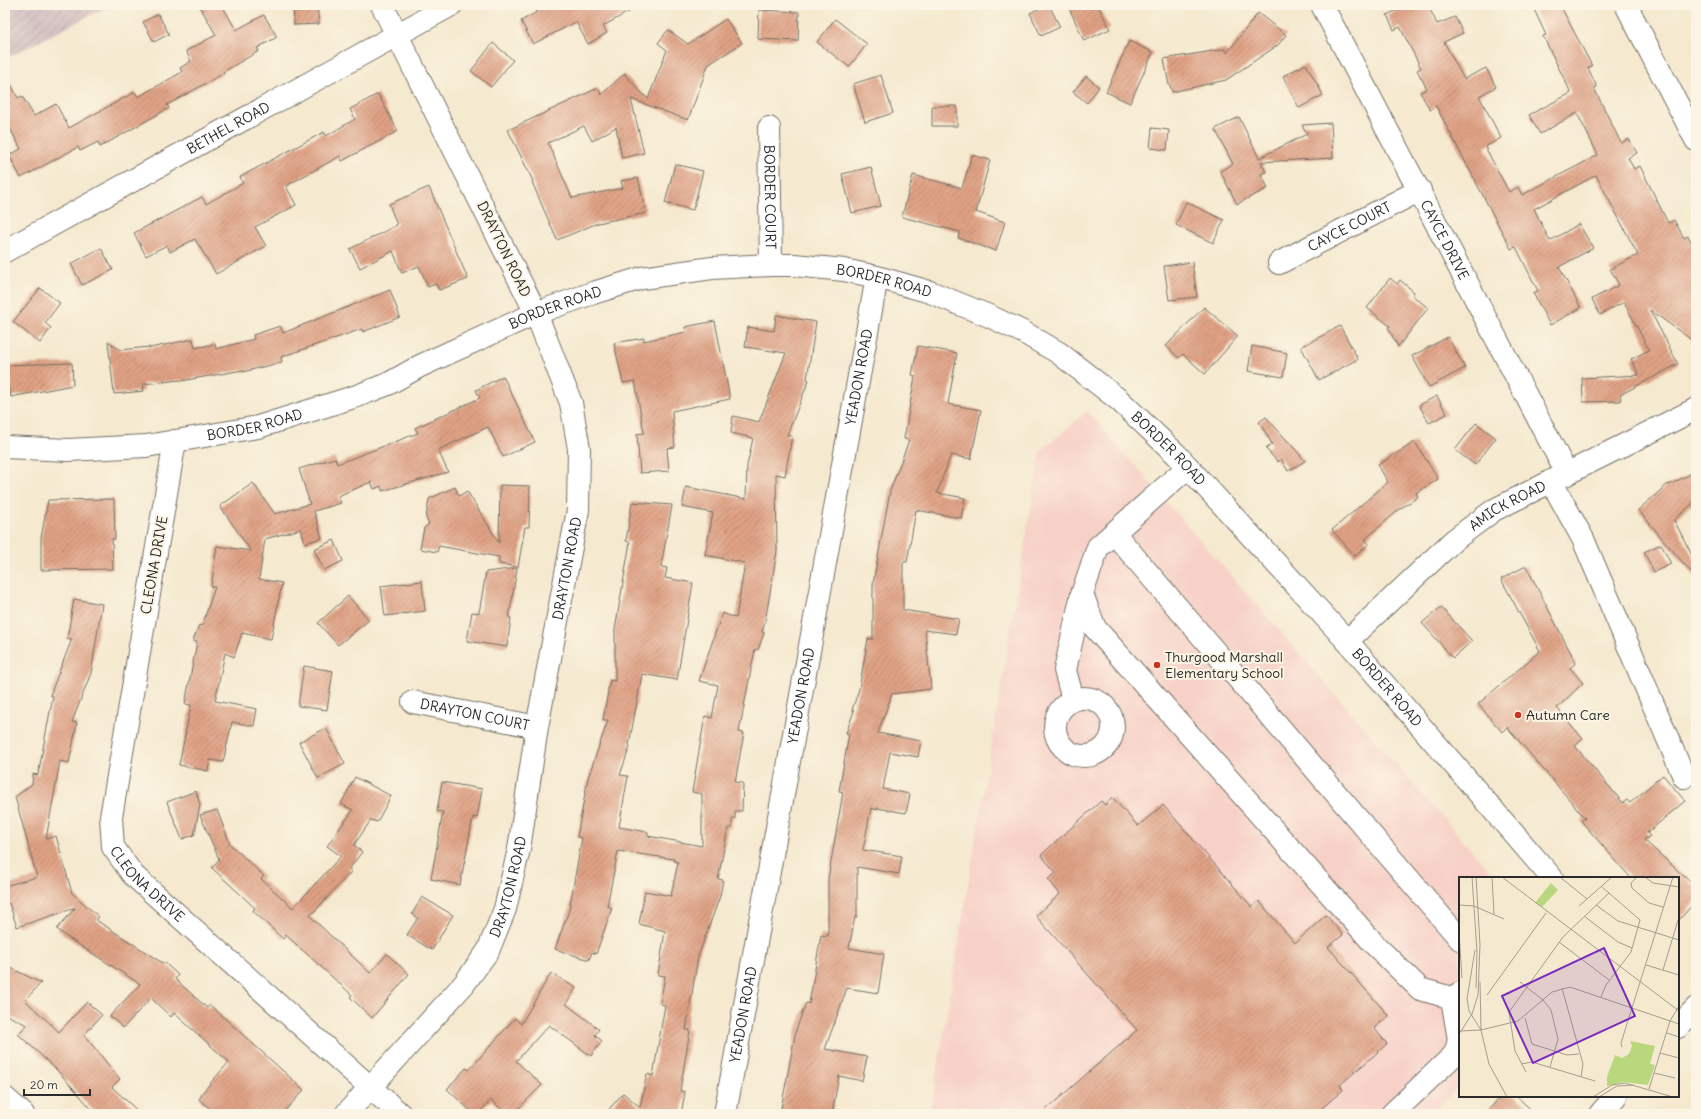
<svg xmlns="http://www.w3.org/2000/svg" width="1701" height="1119" viewBox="0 0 1701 1119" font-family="Delius,sans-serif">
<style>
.built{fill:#f7d1c8}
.industrial{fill:url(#industrial-furrows)}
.building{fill:url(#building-hatch)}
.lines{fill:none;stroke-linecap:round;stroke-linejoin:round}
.minor-casing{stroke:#726e64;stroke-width:24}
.minor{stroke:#fff;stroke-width:22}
.poi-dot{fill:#c8321e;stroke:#fcf5e5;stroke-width:1.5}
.labels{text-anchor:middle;stroke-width:4;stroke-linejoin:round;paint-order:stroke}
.street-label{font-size:14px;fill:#2b2b2b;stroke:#fcf5e5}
.poi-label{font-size:14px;fill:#2b2b2b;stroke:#fcf5e5;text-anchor:start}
.inset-road{fill:none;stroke:#a49d8d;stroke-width:1}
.view{fill:#7b2cbf;fill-opacity:0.15;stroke:#7b2cbf;stroke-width:2}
.inset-edge{fill:none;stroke:#2b2b2b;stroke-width:2}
</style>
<defs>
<pattern id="industrial-furrows" width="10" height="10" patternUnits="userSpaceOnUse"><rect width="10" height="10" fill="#d2bfc0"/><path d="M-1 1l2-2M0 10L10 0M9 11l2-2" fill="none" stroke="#b4a4a5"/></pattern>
<pattern id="building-hatch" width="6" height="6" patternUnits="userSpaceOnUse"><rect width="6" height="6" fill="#e0a285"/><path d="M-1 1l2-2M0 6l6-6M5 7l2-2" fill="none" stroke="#b6846d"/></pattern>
</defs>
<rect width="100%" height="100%" fill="#fcf5e5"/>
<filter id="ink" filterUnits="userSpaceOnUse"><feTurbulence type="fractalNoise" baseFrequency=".025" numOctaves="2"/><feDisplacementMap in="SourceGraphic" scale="8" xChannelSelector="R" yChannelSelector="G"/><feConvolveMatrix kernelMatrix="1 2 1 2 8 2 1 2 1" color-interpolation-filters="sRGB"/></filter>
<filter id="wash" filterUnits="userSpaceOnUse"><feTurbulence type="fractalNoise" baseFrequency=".012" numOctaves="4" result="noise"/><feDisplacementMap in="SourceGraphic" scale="16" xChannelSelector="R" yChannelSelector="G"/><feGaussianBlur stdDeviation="0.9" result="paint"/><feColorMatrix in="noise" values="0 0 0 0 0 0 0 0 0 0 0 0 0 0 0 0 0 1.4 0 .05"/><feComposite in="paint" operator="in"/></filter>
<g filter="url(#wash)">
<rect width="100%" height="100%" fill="#f5e9cf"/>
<path class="built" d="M1087,411L1496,878H1460V1084L1432,1114H930L1040,452Z"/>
<path class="industrial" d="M5,5H110L5,59Z"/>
<g id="blocks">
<path class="building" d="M199,5H222L236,30L264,15L277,37L257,48L259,51L223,72L224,73L167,105L169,108L100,147L98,142L80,151L78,147L21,178L9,155L21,149L5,119V73L18,98L22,96L34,116L56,104L69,128L135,92L138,97L182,72L180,68L191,61L186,51L216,35Z
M293,5H317L319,24L294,25Z
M533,5H641L603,26L607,33L588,44L576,22L533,44L521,21L537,12Z
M1047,5H1049L1060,27L1041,36L1030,13Z
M1079,5H1098L1110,29L1084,41L1070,10Z
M1407,5H1428L1437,24L1455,17L1463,33L1444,42L1464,79L1486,68L1496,87L1479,96L1501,138L1485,147L1509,192L1518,187L1522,195L1598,155L1577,113L1540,134L1529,115L1571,93L1543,36L1546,35L1532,5H1560L1592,66L1588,68L1597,87L1594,88L1621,143L1629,139L1637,153L1628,158L1634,169L1640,166L1668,223L1674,220L1684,238L1688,236L1696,250V343L1650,310L1678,364L1620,395L1621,401L1583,402L1582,378L1639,375L1631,359L1649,350L1624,302L1600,315L1592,299L1619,285L1610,269L1638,255L1596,175L1534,209L1550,241L1579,224L1593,248L1559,267L1581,308L1550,325L1533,293L1538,291L1516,247L1511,249L1436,106L1430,110L1420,92L1427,89L1417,70L1421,68L1400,27L1394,30L1387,15Z
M759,10L799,12L798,41L758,39Z
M1258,13L1286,35L1278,45L1226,80L1172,92L1170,85H1169L1164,59L1225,49L1227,53Z
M158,14L169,34L154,42L143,22Z
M726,19L742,43L708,65L688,120L631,99L644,153L622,158L616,127L592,141L584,126L548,143L572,198L623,188L621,181L638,178L646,213L598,223L557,240L532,182L533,181L508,130L598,88L601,95L625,73L626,76L648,99L667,50L658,43L668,30L688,44Z
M835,19L867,44L849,67L817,42Z
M1129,41L1153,52L1130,103L1106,92Z
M493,43L513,60L491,87L471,71Z
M1306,64L1323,95L1299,108L1283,76Z
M881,75L893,113L865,122L853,84Z
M1086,76L1099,87L1087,103L1073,92Z
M378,94L398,131L342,161L340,156L286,186L296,205L255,227L266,246L216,274L195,239L170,252L167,245L146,256L134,233L202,197L206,204L243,183L240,177L324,132L326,136L355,119L350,109Z
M932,106H957V126H932Z
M1239,117L1259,158L1307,134L1302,125L1331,123L1333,158L1261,162L1266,172L1261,174L1268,188L1237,204L1220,171L1233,164L1215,129Z
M1152,128L1169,130L1167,150L1150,148Z
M972,155L990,160L976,212L1005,222L996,251L958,238L960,232L902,217L913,175L962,188Z
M675,164L703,171L693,210L665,203Z
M871,167L881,206L852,213L842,174Z
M429,187L468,279L439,290L436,284L428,287L419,266L402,273L393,251L360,268L350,249L397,225L389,204Z
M1186,202L1224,220L1213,243L1176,225Z
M101,248L113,270L82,285L71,264Z
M1192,262L1197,297L1169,300L1164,266Z
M1390,278L1397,284L1400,280L1414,292L1412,295L1428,308L1398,347L1388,327L1390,326L1367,308Z
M40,288L60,303L45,323L51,328L40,343L13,322Z
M390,290L400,317L363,332L362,329L281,357L282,362L243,372V370L181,381L180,380L143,384L144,391L114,394L108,341L120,350L149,347L150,348L193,339L195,348L215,344L216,349L254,339L253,335L280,326L283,333Z
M1204,307L1238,336L1205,374L1183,354L1179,358L1166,346Z
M776,315L816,322L807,379L809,380L787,435L792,436L785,476L776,474L777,551L765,622L762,632L764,633L758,650L755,649L739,732L744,733L735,782L743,783L742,811H735V819H732V828H728L718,879L723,880L720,896L698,957L686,1030H690L680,1091L685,1092L681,1114H605L623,1093L640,1107L647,1074L653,1076L665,1005L660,1004L665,976L658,975L665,931L639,924L645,891L671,896L678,862L674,861V859L618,851L607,906L612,908L596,954L592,952L589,960L555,949L569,910L582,838L577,837L588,778L608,720H603L610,680L615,681V630L630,542L626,541L632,502L672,505L661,567L667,568L665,578L693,583L677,680L642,674L629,745L630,746L620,775L628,776L619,827L648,832V836L702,846V794L692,792L705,716L712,718L718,685L699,681L722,613L736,618L745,563L705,555L713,513L682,507L686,487L746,499L747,466L753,438L731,433L733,416L759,422L786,353L745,347L748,327L774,331Z
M715,321L730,399L672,411L675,447L667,448L669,471L640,473L637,434L644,433L635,381L623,383L614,343L644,338V341L686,332L685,327Z
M1340,326L1358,359L1319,380L1301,347Z
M1448,337L1465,368L1429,387L1412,356Z
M918,346L957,353L948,404L981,410L971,459L951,455L937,493L965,498L961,518L916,510L907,562H903V610L959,619L956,634L925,630L931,689L892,694L878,733L921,741L918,757L890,752L883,789L910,794L906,813L877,808V810L871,808L863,850L902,856L899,874L857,867V917H855L849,948L884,954L878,993L847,988L825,1049L867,1057L862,1081L839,1076L832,1114H780L796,1030L806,1003L809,1004L821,935L828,936V879L843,792L839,791L849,734L846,733L854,711L852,710L859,689L868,639H873V584L890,491L909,440L904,439L915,376L912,375Z
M1252,346L1287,353L1283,377L1248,371Z
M72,363L73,385L11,397L9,389L5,390V365Z
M503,376L535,442L503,457L488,427L438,450L448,472L382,491L381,486L374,489L371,482L338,496L341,503L314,511L322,538L305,543L301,529L265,539L259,579L282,583L271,639L242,633L234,657L225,653L215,701L257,709L254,726L232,722L223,762L210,760L208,771L179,765L191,705L185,704L197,642L193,641L199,625L202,626L215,587H211L217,546L251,551L220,506L253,483L275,514L310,504L299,469L335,458L337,464L418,433L415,428L480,398L476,390Z
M1437,396L1447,414L1429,423L1419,405Z
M1266,417L1294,448L1305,461L1288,471L1281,459L1278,462L1266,449L1272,444L1259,422Z
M1476,423L1496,438L1475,465L1455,450Z
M1415,442L1438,479L1416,493L1418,497L1401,508L1365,539L1369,544L1355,556L1332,530L1388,482L1378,465Z
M1696,471V501L1674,520L1696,563V578L1638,510L1668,484L1669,485Z
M500,485L530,486L529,527H525L518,567L499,564V557L439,546L437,552L420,549L424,528L429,524L426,518L429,499L455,487L459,496L467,491L499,543Z
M114,499L115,539H112L113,569L41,570V538L48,500Z
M334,540L343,561L324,570L314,549Z
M1661,544L1671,564L1654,572L1644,552Z
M1526,566L1576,663L1570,668L1583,683L1557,708L1583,739L1575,746L1623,803L1627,800L1630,803L1663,775L1685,801L1647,833L1650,836L1644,840L1696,887V901L1678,921V878H1631L1581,821L1585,818L1507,727L1502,732L1478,704L1540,651L1501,579Z
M517,568L509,618H511L507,647L467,641L472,612L479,613L486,572Z
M422,581L425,611L385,616L381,586Z
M348,596L369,620L338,645L318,623Z
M74,599L102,604L91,673L72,722L77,723L69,763L60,761L46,839L56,836L72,893L99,917L96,920L164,964L165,963L178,975L175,979L207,1008L210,1005L304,1090L282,1114H216L199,1099L202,1095L201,1094L229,1062L174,1013L171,1017L151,998L123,1028L110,1016L140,984L67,937L57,929L75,908L17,927L9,903L5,904V886L37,877L15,797L32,784L33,774L38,775L53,696L50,695L72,639H67Z
M1441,607L1472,641L1453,658L1422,623Z
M304,666L333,671L327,710L298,706Z
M326,728L345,764L318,778L299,742Z
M355,777L391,796L377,822L371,820L354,845L362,852L349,869L352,871L310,916L370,973L387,954L409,974L372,1018L350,997L352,995L286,935L283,939L253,911L255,908L212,868L219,859L200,815L217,810L230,844L264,876L261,879L293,908L341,856L327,846L353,810L341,804Z
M442,782L482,789L477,818L473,817L460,885L431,879L443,812L437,811Z
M196,791L200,805L194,835L182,839L167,802Z
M1112,797L1138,826L1163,805L1252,907L1259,901L1295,943L1326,915L1343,935L1328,947L1389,1016L1374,1028L1387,1044L1340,1085L1343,1090L1315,1114H1041L1137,1030L1036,916L1060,894L1048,879L1056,873L1041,855L1101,801L1105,805Z
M422,897L453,915L432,950L407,935L418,918L412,914Z
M5,965L41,983L25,1000L59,1032L87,1002L102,1015L84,1035L120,1079L112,1087L141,1114H96L57,1070L18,1034L27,1025L5,1014Z
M551,973L576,988L566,1004L599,1029L595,1035L602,1041L591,1056L549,1025L516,1061L542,1085L513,1114H507L491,1100L478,1114H474L447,1089L466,1068L469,1070L515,1018L521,1024Z
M1501,1096H1516L1536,1114H1485Z"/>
</g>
</g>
<g filter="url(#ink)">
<use href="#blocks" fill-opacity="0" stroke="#726e64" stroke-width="1"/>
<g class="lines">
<defs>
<g id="minor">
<path id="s1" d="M1322,5L1567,474"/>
<path d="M1626,5L1696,140"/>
<path id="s2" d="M769,128L771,265"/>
<path id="s3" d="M5,251L451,5"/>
<path id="s4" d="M1279,263L1420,190"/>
<path id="s5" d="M175,441L111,817L113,847L133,875L400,1114"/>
<path id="s6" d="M5,447L68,450L146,446L258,427L357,396L388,384L420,366L536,313L593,293L642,278L712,268L771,265H794L844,270L877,277L930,292L989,316L1023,332L1059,353L1119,400L1177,455L1347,641L1552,878"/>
<path d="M1188,467L1098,547L1082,594L1095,628L1376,946L1420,989L1452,998L1460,993"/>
<path d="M1551,481L1583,539L1684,777"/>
<path d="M1114,533L1460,939"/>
<path id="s7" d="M1347,641L1454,540L1494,510L1696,409"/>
<circle cx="1084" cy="727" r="29"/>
<path d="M1073,700L1065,670L1082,594"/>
<path id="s8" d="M413,702L537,727"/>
<path d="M1678,1027L1696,1008"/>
<path d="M5,1098L23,1114"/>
<path id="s9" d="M346,1114L464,984L488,951L505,909L519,849L537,727L578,510L579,449L571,403L536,313L382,5"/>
<path id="s10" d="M725,1114L877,277"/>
<path d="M1392,1114L1455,1054L1459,1040L1452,998"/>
<path d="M1600,1114L1616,1096"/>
</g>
</defs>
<use href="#minor" class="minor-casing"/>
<use href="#minor" class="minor"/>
</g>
</g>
<g class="poi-dot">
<circle cx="1157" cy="665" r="4"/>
<circle cx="1518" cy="715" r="4"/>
</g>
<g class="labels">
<g class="street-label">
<text dy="5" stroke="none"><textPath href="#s3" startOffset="255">BETHEL ROAD</textPath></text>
<text dy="5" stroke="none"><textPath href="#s2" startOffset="69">BORDER COURT</textPath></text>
<text dy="5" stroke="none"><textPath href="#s4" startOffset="79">CAYCE COURT</textPath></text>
<text dy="5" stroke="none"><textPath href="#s1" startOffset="265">CAYCE DRIVE</textPath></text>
<text transform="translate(504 249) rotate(64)" y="5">DRAYTON ROAD</text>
<text dy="5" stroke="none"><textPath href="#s6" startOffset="912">BORDER ROAD</textPath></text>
<text dy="5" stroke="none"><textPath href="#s6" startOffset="576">BORDER ROAD</textPath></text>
<text dy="5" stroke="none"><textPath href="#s10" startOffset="749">YEADON ROAD</textPath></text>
<text dy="5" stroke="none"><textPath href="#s6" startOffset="252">BORDER ROAD</textPath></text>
<text dy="5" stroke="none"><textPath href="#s6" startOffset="1248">BORDER ROAD</textPath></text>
<text dy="5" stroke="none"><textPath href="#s7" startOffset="211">AMICK ROAD</textPath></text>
<text transform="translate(154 565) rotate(-80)" y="5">CLEONA DRIVE</text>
<text dy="5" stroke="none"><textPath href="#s9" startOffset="608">DRAYTON ROAD</textPath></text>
<text dy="5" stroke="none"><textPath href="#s6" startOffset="1572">BORDER ROAD</textPath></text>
<text dy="5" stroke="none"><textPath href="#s10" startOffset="425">YEADON ROAD</textPath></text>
<text dy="5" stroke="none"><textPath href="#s8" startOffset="63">DRAYTON COURT</textPath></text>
<text dy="5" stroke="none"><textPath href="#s5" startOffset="462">CLEONA DRIVE</textPath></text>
<text dy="5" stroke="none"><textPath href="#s9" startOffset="284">DRAYTON ROAD</textPath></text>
<text dy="5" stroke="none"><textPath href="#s10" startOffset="101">YEADON ROAD</textPath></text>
</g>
<g class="poi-label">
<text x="1165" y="662">Thurgood Marshall<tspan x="1165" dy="16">Elementary School</tspan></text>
<text x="1526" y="720">Autumn Care</text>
</g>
</g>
<g transform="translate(1459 877)">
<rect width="220" height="220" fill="#f5e9cf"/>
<path d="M92,6L99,13L83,30L76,26Z" fill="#b9d77d"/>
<path d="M171,164L196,169L191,187L196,188L189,208L165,205L148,209V200L156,178L163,181L170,177L173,169Z" fill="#b9d77d"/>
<path class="inset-road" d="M13,0L18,75L17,111M33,0L35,37M43,0L220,134M101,0L128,22M178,0L172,6L173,11L190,26L204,30M186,0L194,6L220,10M0,28L15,29L45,42M137,28L159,44L220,63M120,29L153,0M125,39L159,65L173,71M0,55L3,101M100,65L150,103M16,73L8,122L10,134L22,153M187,88L220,98M204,93L220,40M21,105L22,153L30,187L48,220M61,105L84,123L92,133L99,162L91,190M103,111L124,187L122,200M28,118L87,36M142,120L147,108L172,75L181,43L143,10M66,141L73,167L108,178L120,177M22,153L59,144L93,115L111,110L220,147M1,154L22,153M208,156L220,160M0,157L13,137L19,118L21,68L17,0M163,170L162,166L214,0M201,176L220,181M62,187L73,185L136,204M67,195L56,174L50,135L104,60L150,16M195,196L216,201M190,212L211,144L220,129M134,220L153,208L166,206L214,220M140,220L158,209L174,208"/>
<path class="view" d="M145,71L176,139L74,186L43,119Z"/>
<rect width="220" height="220" class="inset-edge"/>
</g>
<rect width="1701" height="1119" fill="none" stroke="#fcf5e5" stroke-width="20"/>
<path d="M24 1089v6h66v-6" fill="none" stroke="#2b2b2b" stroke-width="2"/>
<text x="30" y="1089" font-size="12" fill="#2b2b2b" stroke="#fcf5e5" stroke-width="3" paint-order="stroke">20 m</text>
</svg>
